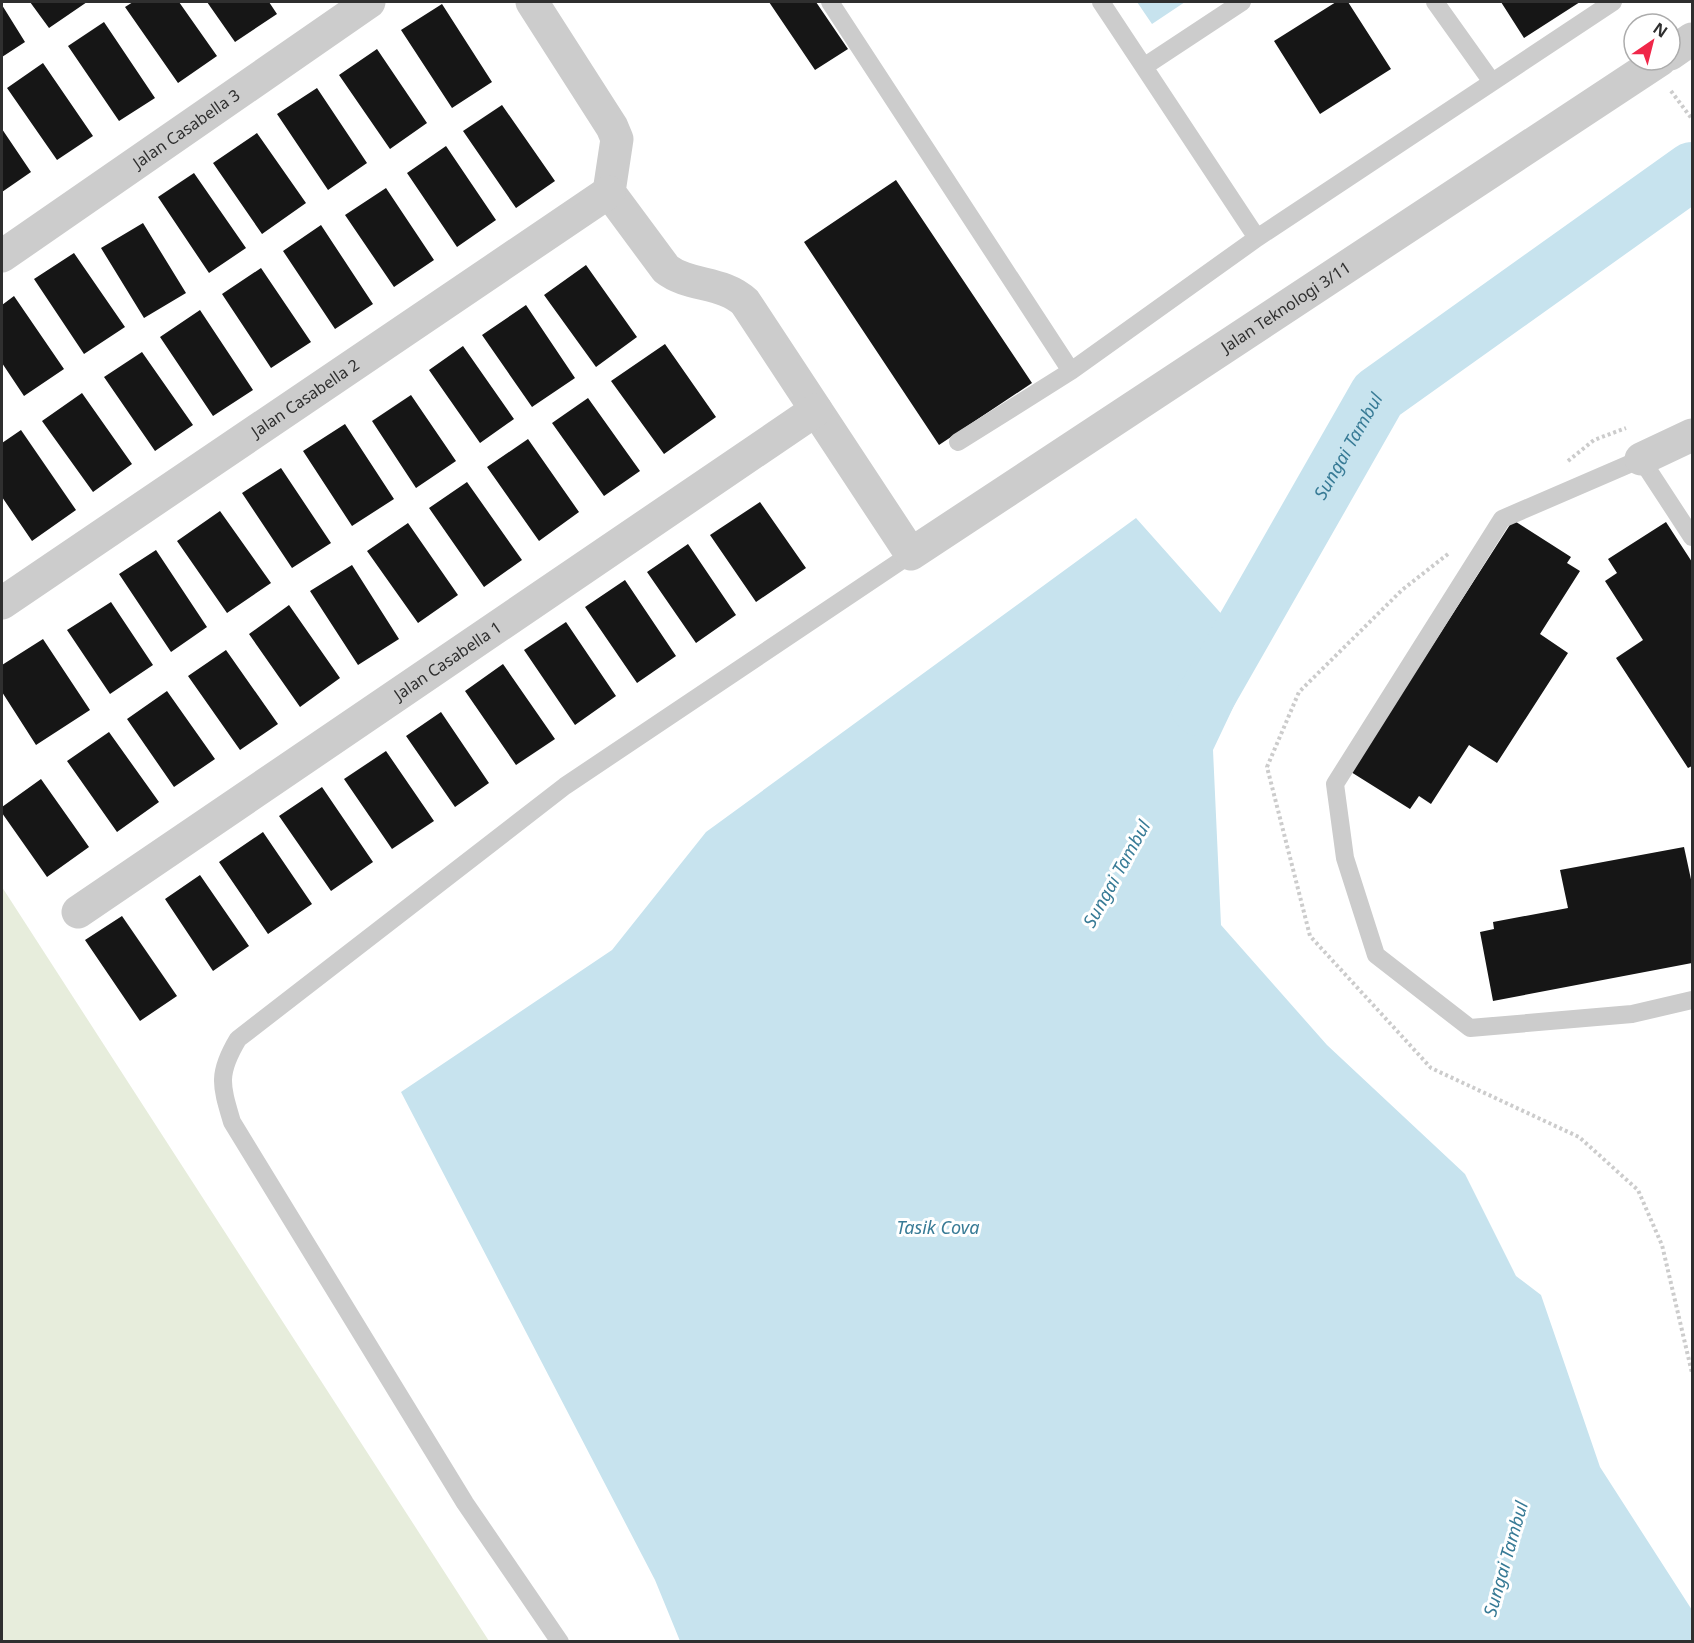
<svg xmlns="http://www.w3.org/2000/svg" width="1694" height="1643" viewBox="0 0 1694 1643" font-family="'Noto Sans',sans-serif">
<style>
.green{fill:#e7eddc}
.water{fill:#c7e3ee}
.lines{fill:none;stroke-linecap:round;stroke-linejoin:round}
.river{stroke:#c7e3ee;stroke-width:58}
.building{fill:#161616}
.path{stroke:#ccc;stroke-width:4;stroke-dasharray:3 3;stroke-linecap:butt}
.service{stroke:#ccc;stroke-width:18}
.minor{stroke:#ccc;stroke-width:33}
.labels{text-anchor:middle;stroke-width:6;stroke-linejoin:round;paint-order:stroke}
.street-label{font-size:16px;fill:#2f2f2f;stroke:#fff}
.water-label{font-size:18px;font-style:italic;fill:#387b96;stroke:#fff}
</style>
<rect width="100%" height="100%" fill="#fff"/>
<path class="green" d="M2,887L489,1641H2Z"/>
<path class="water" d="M1137,2H1185L1152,24Z
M1136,518L1258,655L1213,750L1221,925L1327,1045L1465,1174L1516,1276L1541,1295L1600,1467L1692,1610V1641H680L655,1580L401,1092L612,950L706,832Z"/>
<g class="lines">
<path class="river" id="s1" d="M1200,707L1378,395L1692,171"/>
</g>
<path class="building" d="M30,2H87L49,28Z
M133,2H179L217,56L178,83L125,7Z
M207,2H269L277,14L235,42Z
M769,2H816L848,49L815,70Z
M1336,2H1348L1391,69L1320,114L1274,41Z
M1501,2H1580L1524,38Z
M442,4L492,82L452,108L401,30Z
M2,5L25,42L2,57Z
M104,22L155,98L119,121L68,46Z
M377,49L427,123L390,149L339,75Z
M43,63L93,136L57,160L7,88Z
M317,88L367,163L328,190L277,114Z
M502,105L555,181L516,208L463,131Z
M2,129L31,172L2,192Z
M257,133L306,203L262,234L213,163Z
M446,146L496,220L457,247L407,173Z
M194,173L246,248L209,273L158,197Z
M896,180L1032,383L939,445L804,242Z
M386,188L434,260L394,287L345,215Z
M143,223L186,293L144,318L101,248Z
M321,225L373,304L335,329L283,251Z
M74,253L125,327L84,354L34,279Z
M586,265L637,337L596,367L544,295Z
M261,268L311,342L271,368L222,294Z
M14,296L64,369L24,396L2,363V305Z
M526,305L575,378L532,407L482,335Z
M200,310L253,390L213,416L160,337Z
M665,344L716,417L664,454L611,381Z
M463,346L514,419L480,443L429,370Z
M142,352L193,425L155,451L104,377Z
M82,393L132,464L93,492L42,421Z
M411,395L456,461L416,488L372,421Z
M588,398L640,471L604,496L552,423Z
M345,424L394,499L352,526L303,451Z
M21,430L76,510L32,541L2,497V443Z
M528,439L579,512L539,541L487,467Z
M281,468L331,543L292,568L242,493Z
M467,482L522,560L484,587L429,508Z
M760,502L806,568L756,602L710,535Z
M220,511L271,583L227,613L177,541Z
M1513,520L1571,557L1567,563L1580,571L1540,634L1568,653L1497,763L1469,745L1431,804L1419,796L1410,809L1351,772Z
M1666,522L1692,562V766L1688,768L1616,658L1643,640L1605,581L1617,573L1608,559Z
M408,523L458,595L418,623L367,551Z
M688,544L736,615L696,643L647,572Z
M156,550L207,627L171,652L119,574Z
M352,565L399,639L358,665L310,591Z
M625,580L676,656L637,683L585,607Z
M111,602L153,665L110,694L67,630Z
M289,605L340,678L300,707L249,634Z
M566,622L616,696L575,725L524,650Z
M43,639L90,710L36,745L2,692V665Z
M226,650L278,724L240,750L188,676Z
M503,664L555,739L516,765L465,691Z
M167,691L215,759L174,787L127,719Z
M441,712L489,783L455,807L406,736Z
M109,732L159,802L117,832L67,761Z
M386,751L434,821L392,849L344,779Z
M41,779L89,847L47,877L2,813V807Z
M322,787L373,862L331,891L279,816Z
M263,832L312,904L268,934L219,862Z
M1684,847L1692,884V963L1493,1001L1480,932L1494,929L1493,922L1568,908L1560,870Z
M200,875L249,946L213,971L165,899Z
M122,916L177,996L140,1021L85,940Z"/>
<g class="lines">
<path class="path" d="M1671,91L1692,119
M1568,461L1594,440L1626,428
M1448,554L1402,590L1299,692L1267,767L1310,936L1431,1068L1579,1137L1638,1190L1662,1245L1692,1373"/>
<path class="service" d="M830,2L1071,371
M1101,2L1257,238
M1435,2L1492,82
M1145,66L1242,2
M958,442L1071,371L1257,238L1613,2
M1692,537L1641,459L1502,519L1335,784L1345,858L1376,955L1470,1028L1632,1014L1692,1000
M560,1642L465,1503L232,1122C221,1085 217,1074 238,1039L565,786L911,554"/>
<g class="minor">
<path id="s2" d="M532,2L612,127L617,139L609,192L666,269C689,287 723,281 745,302L911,554L1660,60"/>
<path d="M1670,54L1692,39"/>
<path id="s3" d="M2,256L369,2"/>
<path d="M1641,459L1692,435"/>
<path id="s4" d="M2,603L609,192"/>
<path id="s5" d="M78,912L816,410"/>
</g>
</g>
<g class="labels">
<g class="street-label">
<text dy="6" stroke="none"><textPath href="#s3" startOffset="224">Jalan Casabella 3</textPath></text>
<text dy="6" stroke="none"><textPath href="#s2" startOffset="1148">Jalan Teknologi 3/11</textPath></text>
<text dy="6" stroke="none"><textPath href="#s4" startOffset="366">Jalan Casabella 2</textPath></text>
<text dy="6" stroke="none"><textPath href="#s5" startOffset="447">Jalan Casabella 1</textPath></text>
</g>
<g class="water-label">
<text dy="6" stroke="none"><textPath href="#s1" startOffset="300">Sungai Tambul</textPath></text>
<text transform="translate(1117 874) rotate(-61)" y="6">Sungai Tambul</text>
<text x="938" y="1234">Tasik Cova</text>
<text transform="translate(1506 1559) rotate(-74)" y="6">Sungai Tambul</text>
</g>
</g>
<rect width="1694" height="1643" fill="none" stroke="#2f2f2f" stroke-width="6"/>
<g transform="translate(1652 42) rotate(35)"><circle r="28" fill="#ffffff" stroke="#acacac" stroke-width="1.5"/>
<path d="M0-4.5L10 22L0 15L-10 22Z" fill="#f02749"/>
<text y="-9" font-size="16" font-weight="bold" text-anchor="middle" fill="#2f2f2f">N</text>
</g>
</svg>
